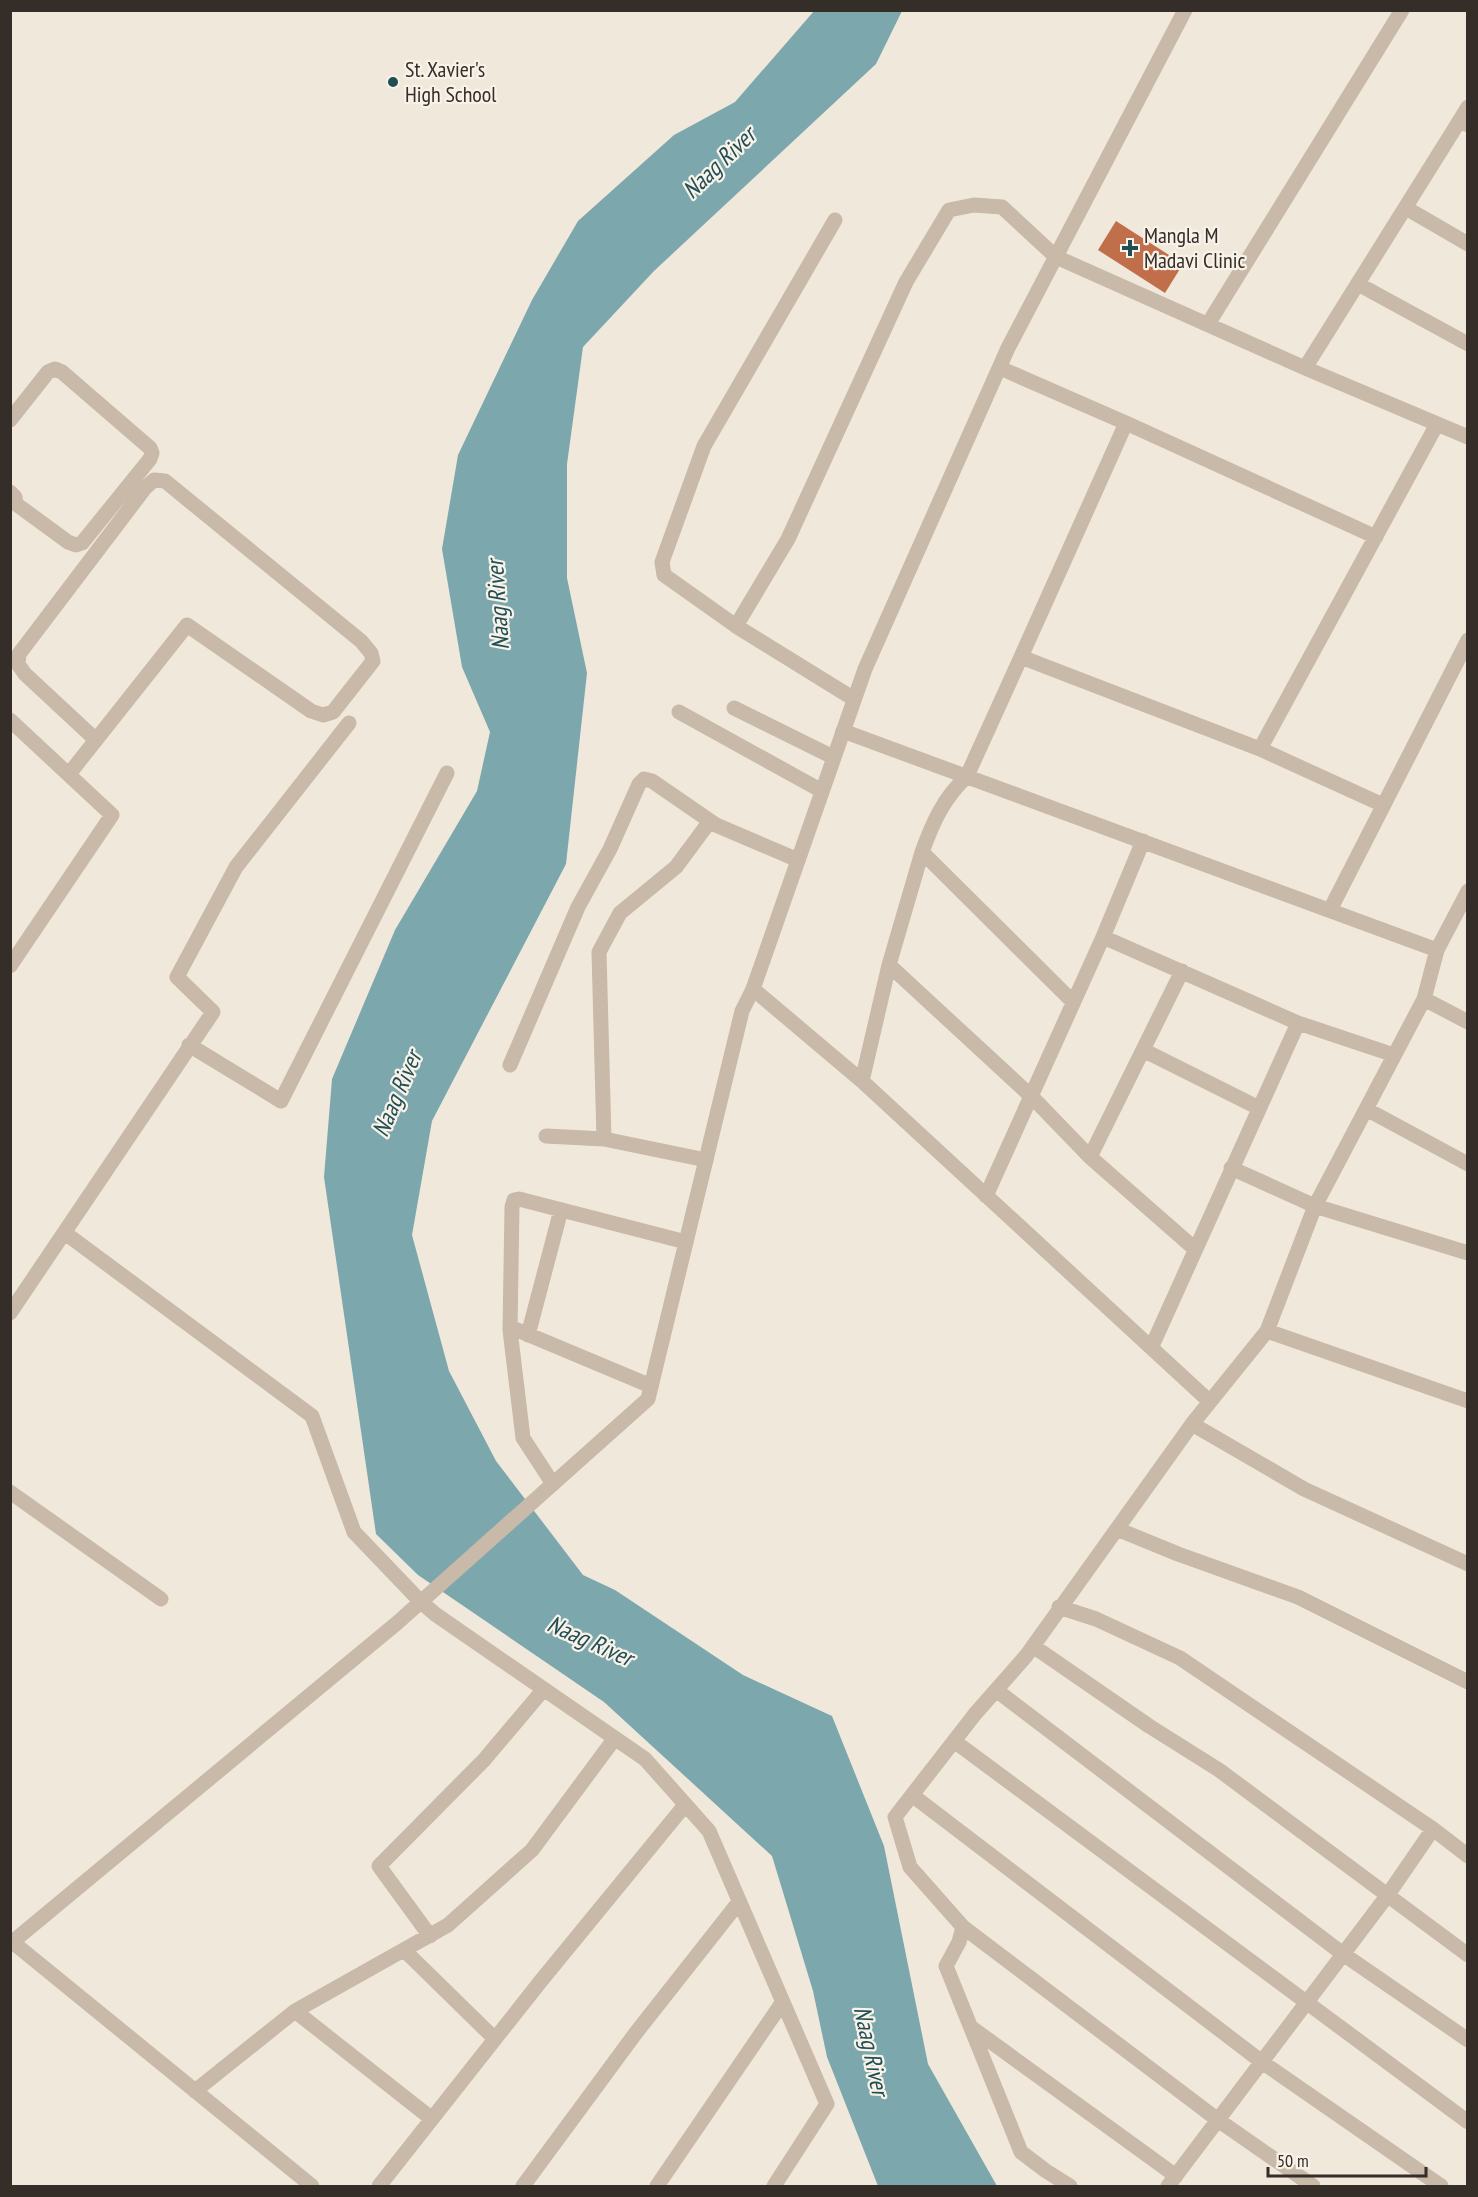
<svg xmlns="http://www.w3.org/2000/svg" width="1478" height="2197" viewBox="0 0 1478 2197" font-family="'PT Sans Narrow',sans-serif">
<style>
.water{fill:#7ca8ad}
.building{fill:#c16e4a}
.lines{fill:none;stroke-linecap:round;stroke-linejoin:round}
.minor{stroke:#c8b9a8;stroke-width:15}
.tertiary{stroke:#c8b9a8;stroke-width:15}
.poi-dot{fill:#1f4e55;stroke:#f9f2e8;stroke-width:2}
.labels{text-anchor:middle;stroke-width:4.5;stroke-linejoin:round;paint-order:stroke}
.poi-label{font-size:22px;fill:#352d28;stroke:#f9f2e8;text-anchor:start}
.water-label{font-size:24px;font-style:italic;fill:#1f4e55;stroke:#f9f2e8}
</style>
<rect width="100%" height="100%" fill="#f1e8dc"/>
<path class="water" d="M814,11H902L876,64L654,271L583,347L567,464V578L587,673L566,864L432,1121L412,1235L449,1371L496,1461L583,1575L615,1590L743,1675L832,1716L884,1846L928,2064L997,2186H878L827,2057L813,1991L772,1856L604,1702L418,1575L376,1534L324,1177L332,1079L395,930L477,791L490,732L462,667L442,549L458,455L532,300L578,221L674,135L735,102Z"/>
<path class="building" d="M1116,221L1183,264L1165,293L1098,250Z"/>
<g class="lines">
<path class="minor" d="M1468,107L1460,120L1468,125
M1406,208L1468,244
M835,220L704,446L662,562L664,575L736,626L854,699
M1358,284L1468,344
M1208,324L1402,10
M1000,368L1126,423
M1305,368L1460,120
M10,420L48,372L55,369L62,372L150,448L152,453L150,459L82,543L76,545L68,542L16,504L15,497L10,492
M736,626L788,539L906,282L949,210L974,205L1002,207L1056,257L1305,368L1468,437
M1021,657L967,776C943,799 933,822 922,852L1073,1002
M734,708L833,757
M679,712L822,791
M10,720L112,815L10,966
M843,731L1437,950L1424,999L1468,1022
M1260,749L1021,657L1126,423L1376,537
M69,774L187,625L311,711L323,715L333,712L373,661L371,653L361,641L165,481L154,480L145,488L19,654L18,664L25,674L96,740
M1383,805L1260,749L1437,424
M1330,910L1468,640
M1103,937L1143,841
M1437,950L1468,891
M889,965L1032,1097L1090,1157L1195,1249
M753,989L862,1081L1209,1401
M189,1045L281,1101L447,773
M1143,1050L1259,1108
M510,1065L578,907L610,849L639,784L644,779L652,781L716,825L798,860
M862,1081L889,965L922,852
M1366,1109L1468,1164
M546,1136L604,1139L706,1160
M604,1139L599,952L620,913L676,867L710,821
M1090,1157L1182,971
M1231,1168L1315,1206L1468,1253
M986,1196L1103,937L1298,1023
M65,1233L312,1416L354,1532L421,1602L435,1614L645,1759L709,1831L827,2104L774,2186
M10,1313L213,1012L177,977L236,867L349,723
M510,1327L651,1386
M1267,1331L1315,1206L1424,999
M528,1335L561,1210
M1152,1346L1298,1023L1394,1055
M1192,1424L1304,1489L1468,1564
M553,1484L523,1438L510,1330L512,1207L514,1200L519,1199L686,1242
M10,1492L161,1599
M1117,1529L1178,1554L1298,1597L1468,1682
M1059,1607L1096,1619L1180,1658L1433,1829L1468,1856
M1033,1646L1149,1726L1219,1770L1468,1955
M996,1690L1343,1954L1468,2040
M954,1741L1468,2122
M912,1795L1262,2062L1441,2186
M963,1927L959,1942L946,1966L1021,2152L1046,2171L1070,2186
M430,1936L379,1866L484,1760L544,1689
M10,1940L312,2186
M404,1950L495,2039
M295,2011L432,2119
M972,2028L1176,2176
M195,2091L295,2011L448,1925L532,1850L615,1738
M379,2186L540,1982L685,1805
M523,2186L635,2034L739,1902
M657,2186L782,2003
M1168,2186L1387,1896L1433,1829
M1313,2186L1218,2120L963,1927L910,1867L895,1817L975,1714L1026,1656L1192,1424L1267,1331L1468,1401"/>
<path class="tertiary" d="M10,1944L397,1623L648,1399L742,1011L753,989L865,669L1008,348L1185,10"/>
</g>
<g class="poi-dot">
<circle cx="393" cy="82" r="6"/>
<path d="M1127 239h6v6h6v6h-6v6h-6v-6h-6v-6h6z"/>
</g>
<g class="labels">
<g class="poi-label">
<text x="405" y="77">St. Xavier's<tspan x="405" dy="25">High School</tspan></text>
<text x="1144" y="243">Mangla M<tspan x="1144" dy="25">Madavi Clinic</tspan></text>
</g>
<g class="water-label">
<text transform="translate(719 163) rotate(-44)" y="8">Naag River</text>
<text transform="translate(498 605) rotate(-94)" y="8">Naag River</text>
<text transform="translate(397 1094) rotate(-67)" y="8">Naag River</text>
<text transform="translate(590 1641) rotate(24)" y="8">Naag River</text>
<text transform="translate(871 2051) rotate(78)" y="8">Naag River</text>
</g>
</g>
<rect width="1478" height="2197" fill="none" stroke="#352d28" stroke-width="24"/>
<path d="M1268 2167v9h158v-9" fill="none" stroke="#352d28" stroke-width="3"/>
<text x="1277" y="2167" font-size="18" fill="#352d28" stroke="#f9f2e8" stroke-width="4.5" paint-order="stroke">50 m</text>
</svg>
